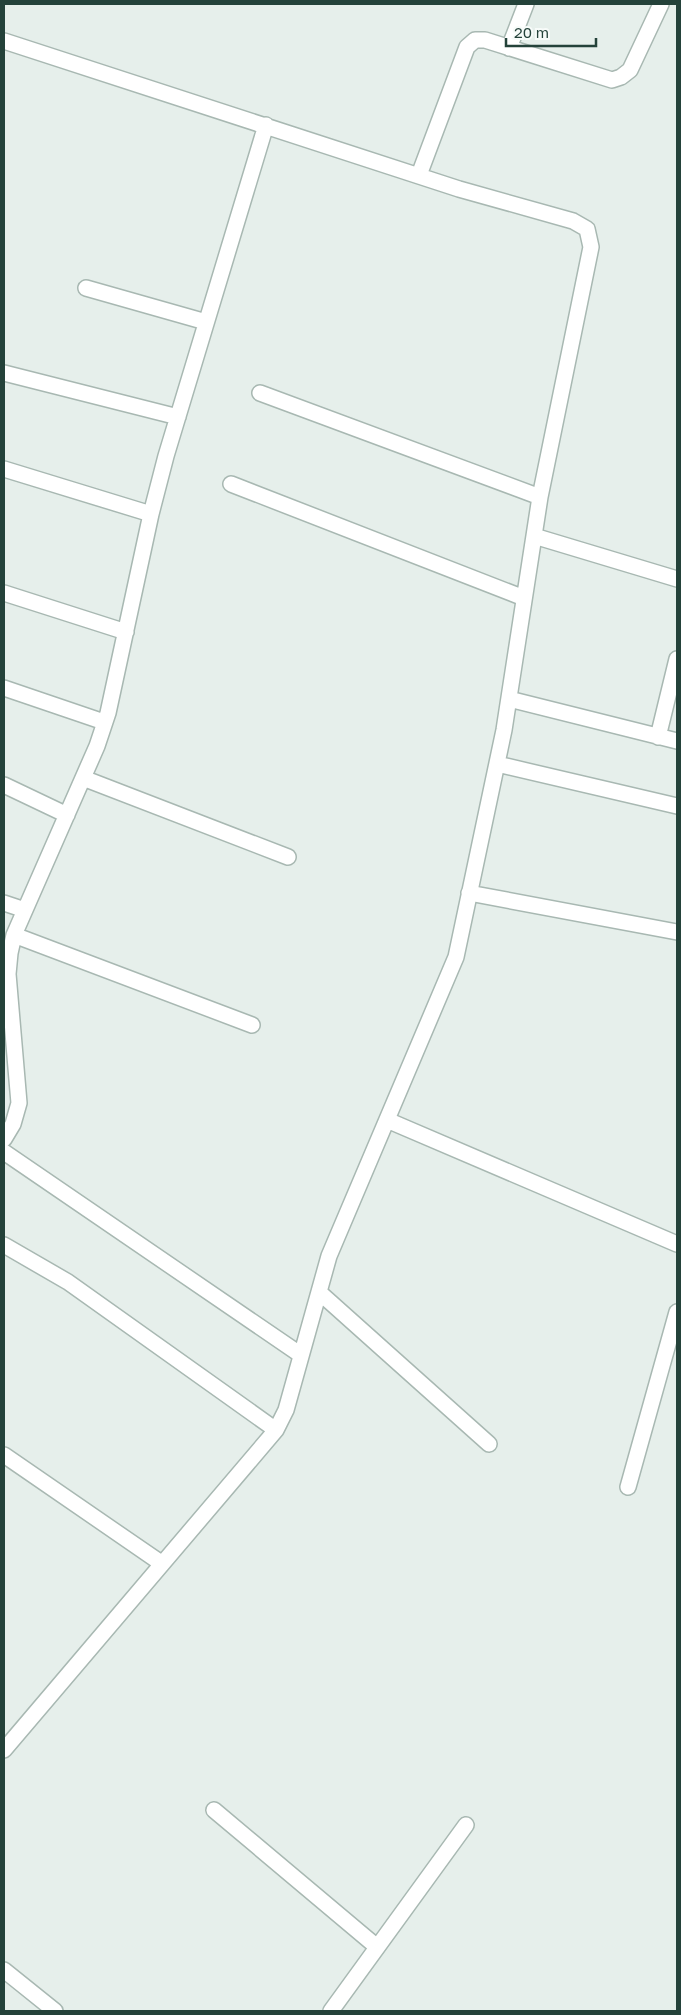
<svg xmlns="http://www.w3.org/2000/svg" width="681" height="2015" viewBox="0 0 681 2015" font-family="'Golos Text',sans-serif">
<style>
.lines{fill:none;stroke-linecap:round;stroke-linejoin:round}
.lane-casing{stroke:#a8b8b2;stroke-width:18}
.street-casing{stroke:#a8b8b2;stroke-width:18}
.lane{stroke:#fff;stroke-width:15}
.street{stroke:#fff;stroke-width:15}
</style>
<rect width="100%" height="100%" fill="#e6efeb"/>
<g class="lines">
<defs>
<path id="lane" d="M214,1810L377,1947"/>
<path id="street" d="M4,41L459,189L573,221L587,229L591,247L540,497L504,730L456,957L329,1256L286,1410L276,1430L4,1750
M509,48L526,4
M419,175L467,47L475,40H485L612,80L621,77L630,70L661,4
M86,288L206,322
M4,373L178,417
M260,393L540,497
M4,469L151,514
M231,484L524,598
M534,536L677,579
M4,593L126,632
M4,688L104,722
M509,699L677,741
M658,737L677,659
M497,764L677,806
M83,778L288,857
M4,785L67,815
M469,893L677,932
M4,903L25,910
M14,935L252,1025
M387,1120L677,1244
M4,1139L13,1124L19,1103L8,974L10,953L14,935L97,746L108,713L151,514L166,456L266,125
M4,1152L301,1355
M4,1245L68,1282L276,1430
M319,1292L489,1444
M4,1455L161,1563
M628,1487L677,1312
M4,1970L55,2011
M331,2011L466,1825"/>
</defs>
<use href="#lane" class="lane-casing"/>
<use href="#street" class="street-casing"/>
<use href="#lane" class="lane"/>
<use href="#street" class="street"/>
</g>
<rect width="681" height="2015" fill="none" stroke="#24423a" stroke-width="10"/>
<path d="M506 38v8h90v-8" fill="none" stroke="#24423a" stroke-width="2.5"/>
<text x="514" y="38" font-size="15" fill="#24423a" stroke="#f7fbf9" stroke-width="4" paint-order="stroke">20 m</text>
</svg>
